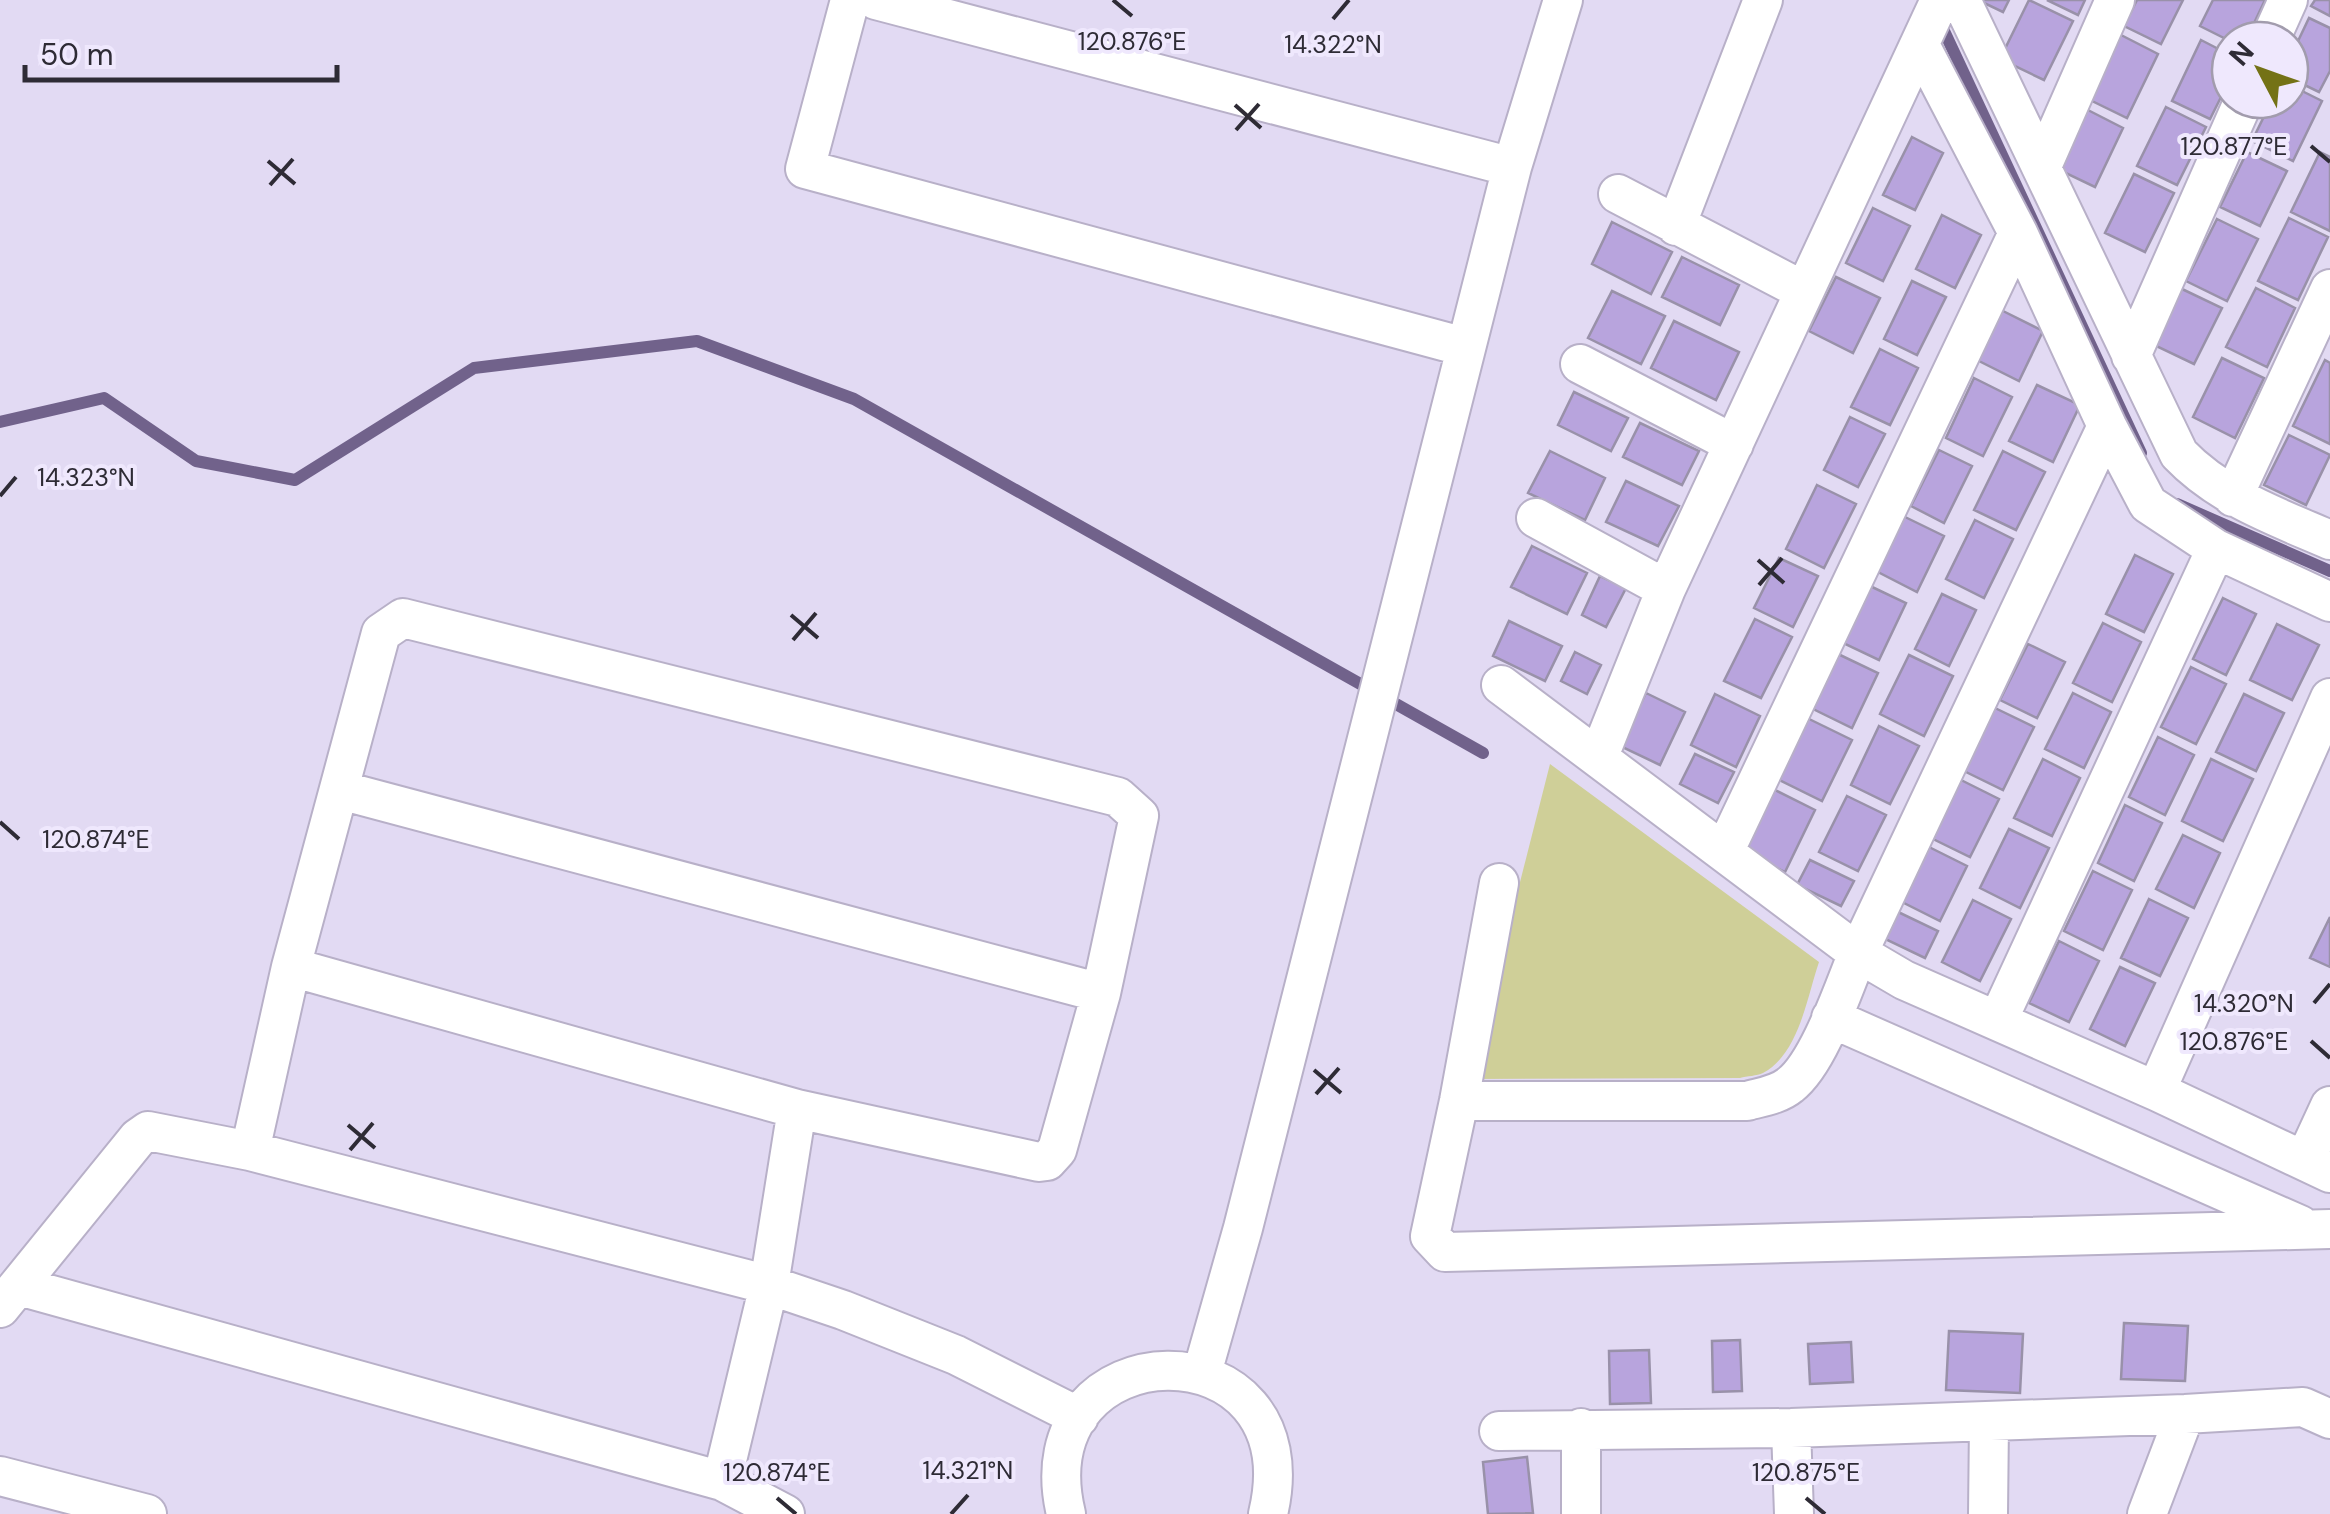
<svg xmlns="http://www.w3.org/2000/svg" width="2330" height="1514" viewBox="0 0 2330 1514" font-family="'DM Sans',sans-serif">
<style>
.green{fill:#cfcf98}
.lines{fill:none;stroke-linecap:round;stroke-linejoin:round}
.stream{stroke:#71628b;stroke-width:12}
.building{fill:#b8a4dd;stroke:#9991a9;stroke-width:2.5}
.street-casing{stroke:#b8b0c8;stroke-width:42}
.street{stroke:#fff;stroke-width:38}
.ticks{fill:none;stroke:#2e2b35;stroke-width:4}
.ticks-label{font-size:25px;text-anchor:middle;fill:#2e2b35;stroke:#efe8fd;stroke-width:8;stroke-linejoin:round;paint-order:stroke}
</style>
<rect width="100%" height="100%" fill="#e2daf3"/>
<path class="green" d="M1550,764L1819,962C1807,997 1799,1054 1763,1073C1757,1076 1747,1076 1740,1078L1470,1079Z"/>
<g class="lines">
<path class="stream" d="M1938,18L2141,453
M0,422L104,398L196,461L295,480L474,368L697,341L854,399L1483,753
M2177,504L2330,571"/>
</g>
<path class="building" d="M1978,0H2009L2003,12Z
M2029,0L2073,21L2044,80L2000,59Z
M2047,0H2085L2078,15Z
M2137,0H2183L2161,44L2124,26Z
M2213,0H2265L2246,40L2230,41L2200,26Z
M2315,0H2330V16L2311,6Z
M2309,18L2330,28V71L2319,92L2290,78V58Z
M2121,35L2158,54L2127,118L2088,99Z
M2201,40L2230,55V79L2210,119L2172,101Z
M2290,85L2322,101L2293,161L2252,141L2272,100H2290Z
M2082,107L2123,128L2095,187L2053,167Z
M2166,107L2206,127L2177,185L2137,166Z
M1912,137L1943,153L1915,210L1883,195Z
M2247,152L2287,171L2260,226L2220,207Z
M2320,152L2330,157V231L2291,212Z
M2134,174L2174,193L2145,252L2105,233Z
M1873,208L1910,226L1883,281L1846,263Z
M1942,215L1981,235L1955,288L1916,269Z
M2289,218L2328,237L2298,300L2258,281Z
M2217,219L2258,239L2227,301L2186,281Z
M1612,222L1672,252L1651,294L1592,264Z
M1682,257L1739,285L1720,325L1662,297Z
M1836,277L1880,298L1853,353L1809,331Z
M1912,281L1946,297L1917,355L1884,339Z
M2256,288L2295,308L2267,367L2226,347Z
M2182,289L2222,308L2194,364L2154,345Z
M1612,291L1665,316L1641,364L1588,338Z
M2001,310L2043,331L2019,381L1977,360Z
M1674,321L1739,352L1716,400L1651,368Z
M1880,349L1918,368L1890,425L1851,407Z
M2222,358L2264,378L2235,438L2193,417Z
M2325,360L2330,363V444L2293,426Z
M1974,378L2012,397L1983,456L1946,438Z
M2037,385L2080,405L2053,462L2009,441Z
M1574,392L1628,418L1611,451L1558,425Z
M1850,417L1885,434L1858,487L1824,470Z
M1640,423L1699,451L1682,485L1623,457Z
M2289,435L2330,455L2306,505L2264,485Z
M1939,450L1972,466L1944,523L1911,506Z
M1550,451L1605,478L1585,520L1528,493Z
M2003,451L2045,472L2016,530L1974,510Z
M1626,481L1679,506L1658,546L1606,522Z
M1817,485L1856,504L1824,568L1786,549Z
M1903,516L1944,536L1917,592L1876,571Z
M1975,520L2013,539L1984,598L1946,579Z
M1532,546L1587,573L1567,614L1511,587Z
M2135,555L2173,574L2144,632L2106,614Z
M1779,558L1818,576L1793,627L1754,608Z
M1600,576L1626,588L1606,627L1582,615Z
M1870,586L1906,603L1879,660L1843,643Z
M1942,594L1976,610L1949,666L1915,649Z
M2223,598L2256,614L2226,675L2193,659Z
M1755,619L1792,637L1761,698L1724,681Z
M1509,621L1562,646L1545,681L1493,656Z
M2103,623L2141,642L2112,702L2073,683Z
M2277,624L2319,645L2292,700L2250,680Z
M2028,644L2065,662L2037,718L2000,700Z
M1575,652L1601,665L1587,694L1561,681Z
M1838,654L1878,673L1852,728L1811,708Z
M1909,655L1953,676L1924,736L1880,714Z
M2191,667L2226,684L2196,744L2161,727Z
M1646,693L1685,712L1660,765L1620,746Z
M2073,693L2111,712L2084,768L2045,749Z
M1715,694L1760,716L1736,767L1691,745Z
M2244,694L2284,713L2256,771L2216,752Z
M1995,708L2034,727L2003,790L1964,771Z
M1805,717L1852,740L1822,801L1775,778Z
M1879,726L1919,746L1890,804L1851,785Z
M2158,737L2194,755L2165,815L2129,797Z
M1695,754L1734,772L1718,803L1680,784Z
M2043,759L2080,778L2052,836L2014,818Z
M2211,759L2253,779L2223,841L2182,821Z
M1961,780L1999,799L1970,857L1933,839Z
M1771,788L1815,810L1785,872L1740,850Z
M1847,796L1886,815L1858,871L1819,852Z
M2125,805L2162,823L2134,881L2098,863Z
M2009,829L2049,848L2020,908L1980,888Z
M2183,835L2220,853L2194,908L2156,889Z
M1929,847L1967,866L1940,921L1902,902Z
M1810,860L1854,881L1841,906L1797,885Z
M2093,871L2132,890L2103,950L2064,931Z
M2149,899L2188,918L2160,976L2121,958Z
M1973,900L2011,919L1980,981L1942,962Z
M1896,911L1938,931L1925,958L1883,938Z
M2330,917V967L2310,958Z
M2059,941L2099,961L2069,1022L2029,1003Z
M2120,967L2155,983L2125,1046L2090,1029Z
M2124,1323L2188,1326L2185,1381L2121,1379Z
M1949,1331L2023,1334L2020,1393L1946,1390Z
M1740,1340L1742,1391L1713,1392L1712,1341Z
M1851,1342L1853,1382L1810,1384L1808,1344Z
M1649,1350L1651,1403L1610,1404L1609,1351Z
M1527,1457L1533,1513L1488,1514L1483,1462Z"/>
<g class="lines">
<defs>
<path id="street" d="M850,0L805,169L1465,347
M876,0L1512,167
M1961,0L2179,454C2220,497 2277,517 2330,540
M2270,40L2288,0
M1920,45L2018,233L2107,426L2148,504L2216,549L2330,602
M2042,166L2115,0
M1618,194L1804,291
M1676,226L1763,0
M2131,356L2244,100
M1580,364L1734,444
M2233,497L2330,289
M1536,518L1666,589
M1501,685L1858,953L1904,980L2156,1091L2330,1173
M1599,756L1666,589L1940,0
M340,790L1101,993
M1724,852L2018,233
M1499,883L1459,1101L1430,1236L1445,1252L2330,1229
M1831,1018L2300,1225
M1998,1020L2216,549
M2156,1091L2330,698
M1459,1101H1747C1761,1097 1778,1095 1790,1085C1819,1063 1844,987 1858,953L2107,426
M250,1151L291,967L381,633L403,618L1118,797L1139,816L1101,993L1057,1150L1047,1161L1039,1162L797,1109L291,967
M2305,1160L2330,1106
M19,1286L722,1481L785,1514
M0,1308L138,1138L148,1131L250,1151L769,1285L843,1310L956,1355L1079,1417
M1202,1373L1243,1228L1512,167L1563,0
M1791,1428L1794,1514
M1499,1431L1791,1428L2185,1414L2303,1407L2330,1419
M0,1476L147,1514
M722,1481L769,1285L797,1109
M1066,1514C1021,1326 1314,1320 1268,1514
M1581,1514V1428
M1988,1514L1989,1422
M2147,1514L2185,1414"/>
</defs>
<use href="#street" class="street-casing"/>
<use href="#street" class="street"/>
</g>
<path class="ticks" d="M1113,0L1132,16M1333,19L1349,0M1235,105L1261,128M1236,130L1259,104M2311,146L2330,162M268,161L295,184M270,185L293,159M0,496L16,477M1758,560L1784,583M1759,585L1782,558M791,615L818,638M793,640L816,613M0,822L19,839M2314,1003L2330,984M2311,1041L2330,1058M1314,1070L1341,1093M1316,1094L1339,1068M348,1125L375,1148M350,1150L373,1123M777,1498L796,1514M1806,1498L1825,1514M951,1514L968,1495"/>
<g class="ticks-label">
<text x="1132" y="50">120.876°E</text>
<text x="1333" y="53">14.322°N</text>
<text x="2234" y="155">120.877°E</text>
<text x="86" y="486">14.323°N</text>
<text x="96" y="848">120.874°E</text>
<text x="2244" y="1012">14.320°N</text>
<text x="2234" y="1050">120.876°E</text>
<text x="968" y="1479">14.321°N</text>
<text x="777" y="1481">120.874°E</text>
<text x="1806" y="1481">120.875°E</text>
</g>
<g transform="translate(2260 70) rotate(311)"><circle r="48" fill="#efe8fd" stroke="#a29cad" stroke-width="2.5"/>
<path d="M0-8L18 38L0 25L-18 38Z" fill="#747216"/>
<text y="-15" font-size="28" font-weight="bold" text-anchor="middle" fill="#2e2b35">N</text>
</g>
<path d="M25 65v15h312v-15" fill="none" stroke="#2e2b35" stroke-width="5"/>
<text x="40" y="65" font-size="30" fill="#2e2b35" stroke="#efe8fd" stroke-width="8" paint-order="stroke">50 m</text>
</svg>
